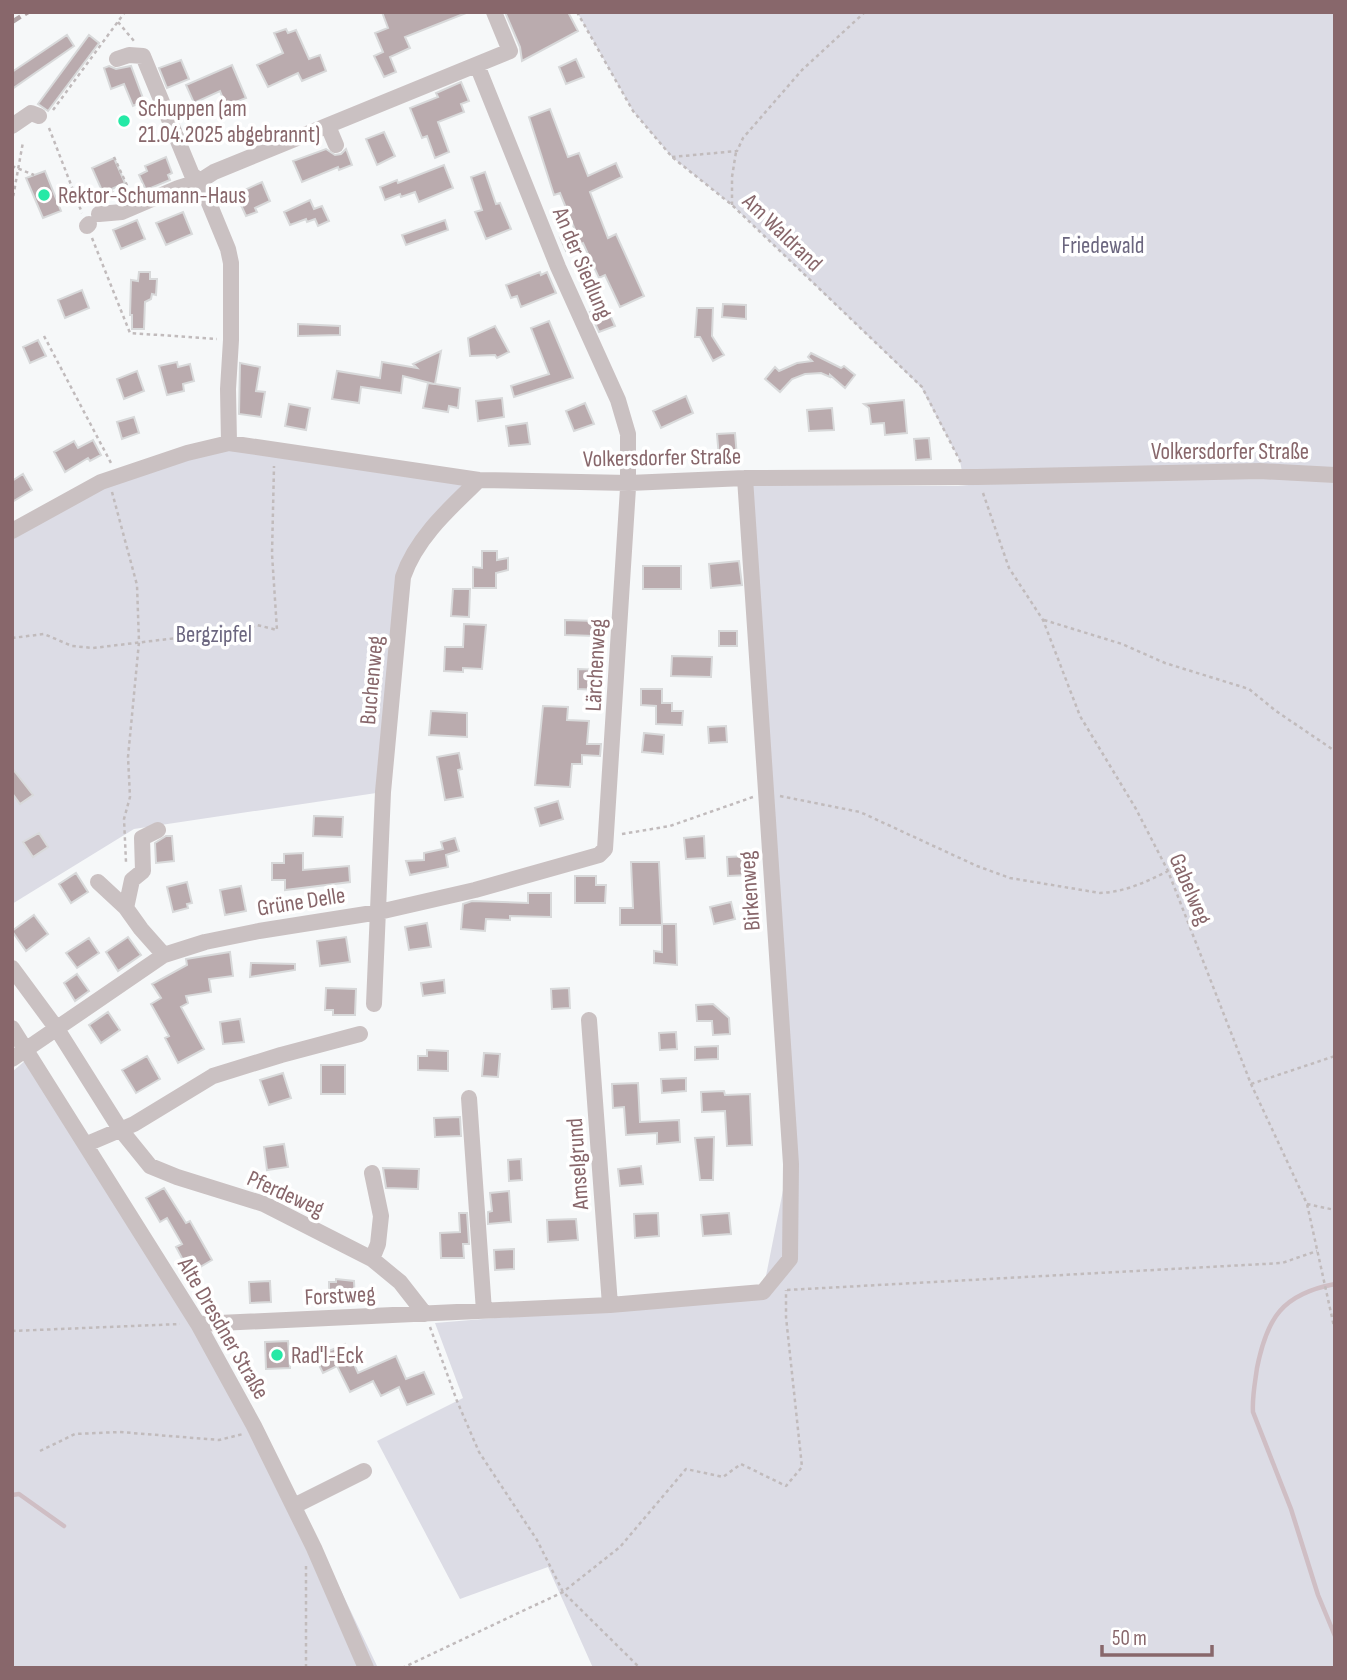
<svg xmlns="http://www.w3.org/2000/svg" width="1347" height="1680" viewBox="0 0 1347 1680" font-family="'Sofia Sans Condensed',sans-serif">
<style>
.green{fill:#dcdce5}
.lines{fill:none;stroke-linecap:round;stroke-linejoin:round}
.stream{stroke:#cfbec4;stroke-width:4.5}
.building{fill:#baabae;stroke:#d8d9da;stroke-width:2}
.path{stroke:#c1bbbc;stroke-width:2.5;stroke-dasharray:3.5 3.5;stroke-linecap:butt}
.minor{stroke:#cac1c2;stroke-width:16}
.rail{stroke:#b1a4a6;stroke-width:4.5;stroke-dasharray:10 5;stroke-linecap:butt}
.poi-dot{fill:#25e9a6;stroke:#fff;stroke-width:2.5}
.labels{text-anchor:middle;stroke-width:7;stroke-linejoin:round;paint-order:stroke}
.poi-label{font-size:23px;fill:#88676b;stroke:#fff;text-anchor:start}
.street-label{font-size:23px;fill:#88676b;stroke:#fff}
.park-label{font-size:23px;fill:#6b667f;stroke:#fff}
</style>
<rect width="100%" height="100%" fill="#f6f8f9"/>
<path class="green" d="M577,12H1335V1668H593L548,1567L460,1599L377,1441L463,1398L435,1323L762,1296L794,1135L747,485L958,486L979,484L963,477L960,461L921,387L732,205L672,157L633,111Z
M229,443L479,480L410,558L383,792L134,829L12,904V531L101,482Z
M35,1052L319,1545L378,1668H12V1072Z"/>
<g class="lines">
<path class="stream" d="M1335,1284C1282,1294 1267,1318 1257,1368C1255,1383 1252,1397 1253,1412L1291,1509L1318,1595L1335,1636
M12,1495L19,1494L64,1526"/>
</g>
<path class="building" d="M382,12H466V13L405,37L410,48L390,57L396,72L384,77L374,56L383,52L375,33L388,28Z
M505,12H568L578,31L522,61L520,47Z
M286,29L288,33L296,30L309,59L320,55L326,71L302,81L298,73L268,87L257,65L283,53L274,33Z
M67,35L74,46L12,89V72Z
M89,35L99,43L48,111L38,104Z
M576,59L584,77L566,84L559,67Z
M181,60L189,79L167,88L159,68Z
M232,65L246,98L226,106L220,91L194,103L186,85Z
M109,66L116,69L131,66L144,101L133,106L124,84L111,89L104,68Z
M461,82L469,101L461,104L464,112L438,122L449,152L435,158L427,136L422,138L410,108L438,97L436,93Z
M550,109L568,157L579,153L588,176L616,163L622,177L590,192L608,238L616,234L644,296L620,307L605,275L599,278L583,243L566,251L560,237L575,230L560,193L554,195L529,117Z
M384,132L395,156L377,165L366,139Z
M326,149L335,155L341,154L346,149L352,165L339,170L338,167L302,182L293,161Z
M166,157L172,173L168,175L170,180L146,190L139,175L147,171L145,166Z
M114,158L125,183L103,193L92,168Z
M444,165L453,188L419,202L415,192L401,197L400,194L385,200L380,187L397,180L398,183Z
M45,171L61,211L43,218L26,178Z
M485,172L496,204L500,203L511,229L486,239L475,212L482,210L471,177Z
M262,182L270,201L255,208L257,212L246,216L236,194Z
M310,200L314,209L322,206L329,221L318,226L315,219L307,222L306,219L290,225L284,212Z
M183,212L192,234L166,245L156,223Z
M137,220L145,239L121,249L113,230Z
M445,220L448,230L406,245L402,235Z
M139,272H150V279H157L156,295L152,294L151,299L145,302L144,329H132V315H130L131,280L138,281Z
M540,272L541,275L547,272L556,293L521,307L517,296L511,298L506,285Z
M82,290L89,308L65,318L58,300Z
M723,304L746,305V319L722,317Z
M606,306L615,326L599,332L590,312Z
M697,308H713L712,336L724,355L713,361L700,337H695Z
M549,321L573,378L514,397L511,386L549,374L531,328Z
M298,324L340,326V335L298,336Z
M495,326L509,352L497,358L495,355L470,356L468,338Z
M38,340L46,356L30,363L23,347Z
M441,351L435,384L460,388L458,408L449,406L448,412L423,408L428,383L434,384L403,376L401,393L361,387L359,403L332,399L337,371L380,378L382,362L417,368L413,364Z
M811,353L841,368L844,366L855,375L845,388L830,375V377L821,373L805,374L792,379L780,392L765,379L775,367L779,371L797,363L812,361L808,357Z
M177,362L178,367L190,364L194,381L183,384L184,391L167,395L159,366Z
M240,363L260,367L256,391L265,392L261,417L239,414Z
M137,371L144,391L124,399L117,379Z
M686,396L693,413L661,428L653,411Z
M502,398L504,417L478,421L476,401Z
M904,400L907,433L885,435L884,423L871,424L869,408L864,404Z
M585,403L594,424L574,431L566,411Z
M289,404L310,408L306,430L285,426Z
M832,408L834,430L809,431L807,410Z
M134,417L139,433L122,439L117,422Z
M527,423L530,444L509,446L506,426Z
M735,433L737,457L719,458L717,434Z
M929,438L931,459L916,460L914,439Z
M93,440L101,455L90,461L88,458L65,472L54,452L74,441L78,448Z
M23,474L32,490L12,502V481Z
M482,551H497V560L508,558V570L496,573V588H473V567L482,568Z
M739,561L742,585L711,588L709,564Z
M643,566H681V589H643Z
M453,589H470L469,617L451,616Z
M565,620L596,621L595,636L565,635Z
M464,624L486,625L482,669L463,668V672L444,671L445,647H463Z
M719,631H737V646H719Z
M672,656L712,657L711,677L671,676Z
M578,669L600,670L599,690L578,689Z
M641,689H662V703H672V711H683L682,725L656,724V706L641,705Z
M543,706L568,707L567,720L589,721L587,744H601L600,756L582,755V764H572L570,787L535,785Z
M431,711L467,713V737L429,735Z
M726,726L727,742L709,743L708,727Z
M644,733L664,735L663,754L642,752Z
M459,753L462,769L458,770L463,797L445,800L437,757Z
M12,768L33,795L20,804L12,793Z
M558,801L563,819L540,826L535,808Z
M314,816L343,817L342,837L313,836Z
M39,833L48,847L33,857L23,842Z
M166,836H172L174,861L156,863L155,843Z
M704,836L705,858L686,859L684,838Z
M455,838L459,851L446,855L448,867L410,875L406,861L424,860V853L443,849L441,842Z
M303,853V870L349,866L350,882L285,890V880H272V863H284V854Z
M748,856L749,875L728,876L727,857Z
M631,862H659L662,924H676L677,965L654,963V951L662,952V925H620V908H633Z
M76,873L88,892L71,903L59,884Z
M575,876H596V885H606L605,903H575Z
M187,882L192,903L187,904L188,908L173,912L167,887Z
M241,886L246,911L225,915L220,890Z
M528,893H551V917L510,916V920L486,919L485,931L461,929L463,904L472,901L528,903Z
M731,902L735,919L714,924L710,907Z
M34,915L48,934L26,951L12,931Z
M427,923L431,947L409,950L405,927Z
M128,937L141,955L118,971L106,952Z
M346,937L350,962L320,966L317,941Z
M89,938L99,953L77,968L66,953Z
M230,952L233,976L209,979L211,992L186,996L188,1003L181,1007L204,1049L178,1063L165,1038L169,1036L151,1004L161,998L152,984L187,965L186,959Z
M251,963L295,964V970L250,977Z
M77,974L89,991L75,1001L64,983Z
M444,980L445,993L423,996L421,983Z
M326,988L356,989L355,1015H333V1010H325Z
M569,988L570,1008L552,1009L551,989Z
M713,1004L729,1018L730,1034L713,1035L712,1021H697L696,1005Z
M108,1012L120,1030L101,1043L89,1025Z
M240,1019L244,1042L223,1044L220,1022Z
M676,1032L677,1049L660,1050L659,1033Z
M718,1046V1059L695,1060V1047Z
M427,1050L448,1051V1071L418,1070V1056H427Z
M484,1053L500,1054L498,1077L482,1076Z
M147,1056L160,1079L136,1093L122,1070Z
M321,1065H345V1094H321Z
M283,1073L291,1098L269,1105L260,1080Z
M686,1078V1091L662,1093L661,1079Z
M638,1083L640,1122L679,1120L680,1142L657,1144V1133L626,1135L624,1107L613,1108L612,1084Z
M724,1091L725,1095L750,1094L752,1145L727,1146L725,1111L702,1112L701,1092Z
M460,1117L461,1136L435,1137L434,1118Z
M714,1137L713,1180H700L695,1138Z
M284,1144L288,1167L267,1170L264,1147Z
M521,1159L522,1180L509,1181L508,1160Z
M641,1166L643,1184L620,1186L618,1169Z
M383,1168L419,1169L418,1189L386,1188Z
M164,1188L186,1223L190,1221L212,1260L190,1273L176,1247L182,1244L167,1218L160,1222L146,1198Z
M509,1191L511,1222L488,1224V1212L492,1211L490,1193Z
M459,1213H467L469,1244H463L464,1258H441L440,1233L460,1232Z
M658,1213L659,1236L635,1238L634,1214Z
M729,1213L731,1234L703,1236L701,1215Z
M576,1219L578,1240L548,1242L547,1220Z
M514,1249V1269L495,1270L494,1250Z
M336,1279L354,1281L355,1301L329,1302V1282H336Z
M270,1281L271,1302L250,1303L249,1282Z
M288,1341L290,1368L266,1369L265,1342Z
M345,1344L358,1373L396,1356L406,1379L424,1372L434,1394L407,1405L399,1387L381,1396L373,1381L350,1392L337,1366L323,1373L315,1357Z"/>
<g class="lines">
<path class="path" d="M577,12L633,111L672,157L732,205L922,387L961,463
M118,22L134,41
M53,110L125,12
M49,128L82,213
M114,157L130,192
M672,157L737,151L743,138L802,70L865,12
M12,166L34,175
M112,200L110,195L114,188
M12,203L23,142
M732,205V177L736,152
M92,238L130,333L217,339
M44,336L111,463
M112,492L137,585L139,642L128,757L130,797L124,819L126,862
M983,493L1009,568L1043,620L1080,716L1136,809L1168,871L1251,1084L1307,1204L1335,1331
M1044,620L1122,644L1165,663L1249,689L1276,711L1335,751
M12,638L44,634L72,646L93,648L177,638L197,641L231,636L257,625L277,630L272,554L274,466
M780,796L860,812L977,866L1010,878L1100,893C1125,892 1146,882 1168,871
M622,834L670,826L753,797
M1251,1084L1335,1056
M1307,1204L1335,1210
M787,1290L1282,1263L1317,1251
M430,1327L457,1401L479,1452L537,1540L563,1592L640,1668
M12,1331L180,1324
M40,1451L75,1434L120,1432L219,1440L243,1434
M306,1566V1668
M402,1668L563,1592L620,1547L686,1469L723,1477L741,1464L786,1486L802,1467L786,1317V1290"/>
<path class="minor" d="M117,59L129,55L143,56L192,175L200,181L228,249L231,263V340L228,389L229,443
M12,126L31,113L39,116
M328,126L336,145
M99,214L122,212L178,188L200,181L214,172L510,51L494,12
M87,226L89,224
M12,531L101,482L187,453L229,443L479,480L629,483L745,478L977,477L1260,471L1335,475
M158,830L142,838L143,871L132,880L126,908L141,929L164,955
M98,882L126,908
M12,968L57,1029L120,1129L150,1166L177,1177L264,1204L372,1259L400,1282L425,1314
M374,1004L383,792L403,577C416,538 450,508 479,480
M589,1020L610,1305
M12,1028L198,1324L254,1426L314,1548L366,1668
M12,1059L164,955L205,942L259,931L379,912L475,890L599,855L605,849L628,488V434L618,400L558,267L477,65
M469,1098L484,1311
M87,1144L134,1124L213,1076L281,1055L360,1034
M372,1173L381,1216L378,1244L372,1259
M198,1324L610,1305L763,1292L790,1259L791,1164L745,478
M294,1506L364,1471"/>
<path class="rail" d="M12,22L28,12"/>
</g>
<g class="poi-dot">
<circle cx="124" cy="121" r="7"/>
<circle cx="44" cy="195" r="7"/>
<circle cx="277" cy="1355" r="7"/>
</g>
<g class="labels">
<g class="poi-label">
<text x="138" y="116">Schuppen (am<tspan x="138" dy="26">21.04.2025 abgebrannt)</tspan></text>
<text x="58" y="203">Rektor-Schumann-Haus</text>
<text x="291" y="1363">Rad'l-Eck</text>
</g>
<g class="street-label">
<text transform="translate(783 232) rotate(44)" y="8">Am Waldrand</text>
<text transform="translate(583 263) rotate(67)" y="8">An der Siedlung</text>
<text x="1230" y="459">Volkersdorfer Straße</text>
<text transform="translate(662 457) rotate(-1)" y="8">Volkersdorfer Straße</text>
<text transform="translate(595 665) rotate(-87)" y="8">Lärchenweg</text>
<text transform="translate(371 680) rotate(-85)" y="8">Buchenweg</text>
<text transform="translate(1191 889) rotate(67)" y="8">Gabelweg</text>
<text transform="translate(749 891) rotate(-94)" y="8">Birkenweg</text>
<text transform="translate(301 901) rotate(-9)" y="8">Grüne Delle</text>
<text transform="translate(577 1164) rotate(-94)" y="8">Amselgrund</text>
<text transform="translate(286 1193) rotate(24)" y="8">Pferdeweg</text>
<text transform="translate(340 1295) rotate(-3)" y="8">Forstweg</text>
<text transform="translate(224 1328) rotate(60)" y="8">Alte Dresdner Straße</text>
</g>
<g class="park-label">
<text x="1103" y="253">Friedewald</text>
<text x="214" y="642">Bergzipfel</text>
</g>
</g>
<rect width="1347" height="1680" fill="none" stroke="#88676b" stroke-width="28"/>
<path d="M1102 1645v10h110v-10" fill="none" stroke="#88676b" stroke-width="3.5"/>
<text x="1112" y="1645" font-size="21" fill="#88676b" stroke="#ffffff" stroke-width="5" paint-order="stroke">50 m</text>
</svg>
